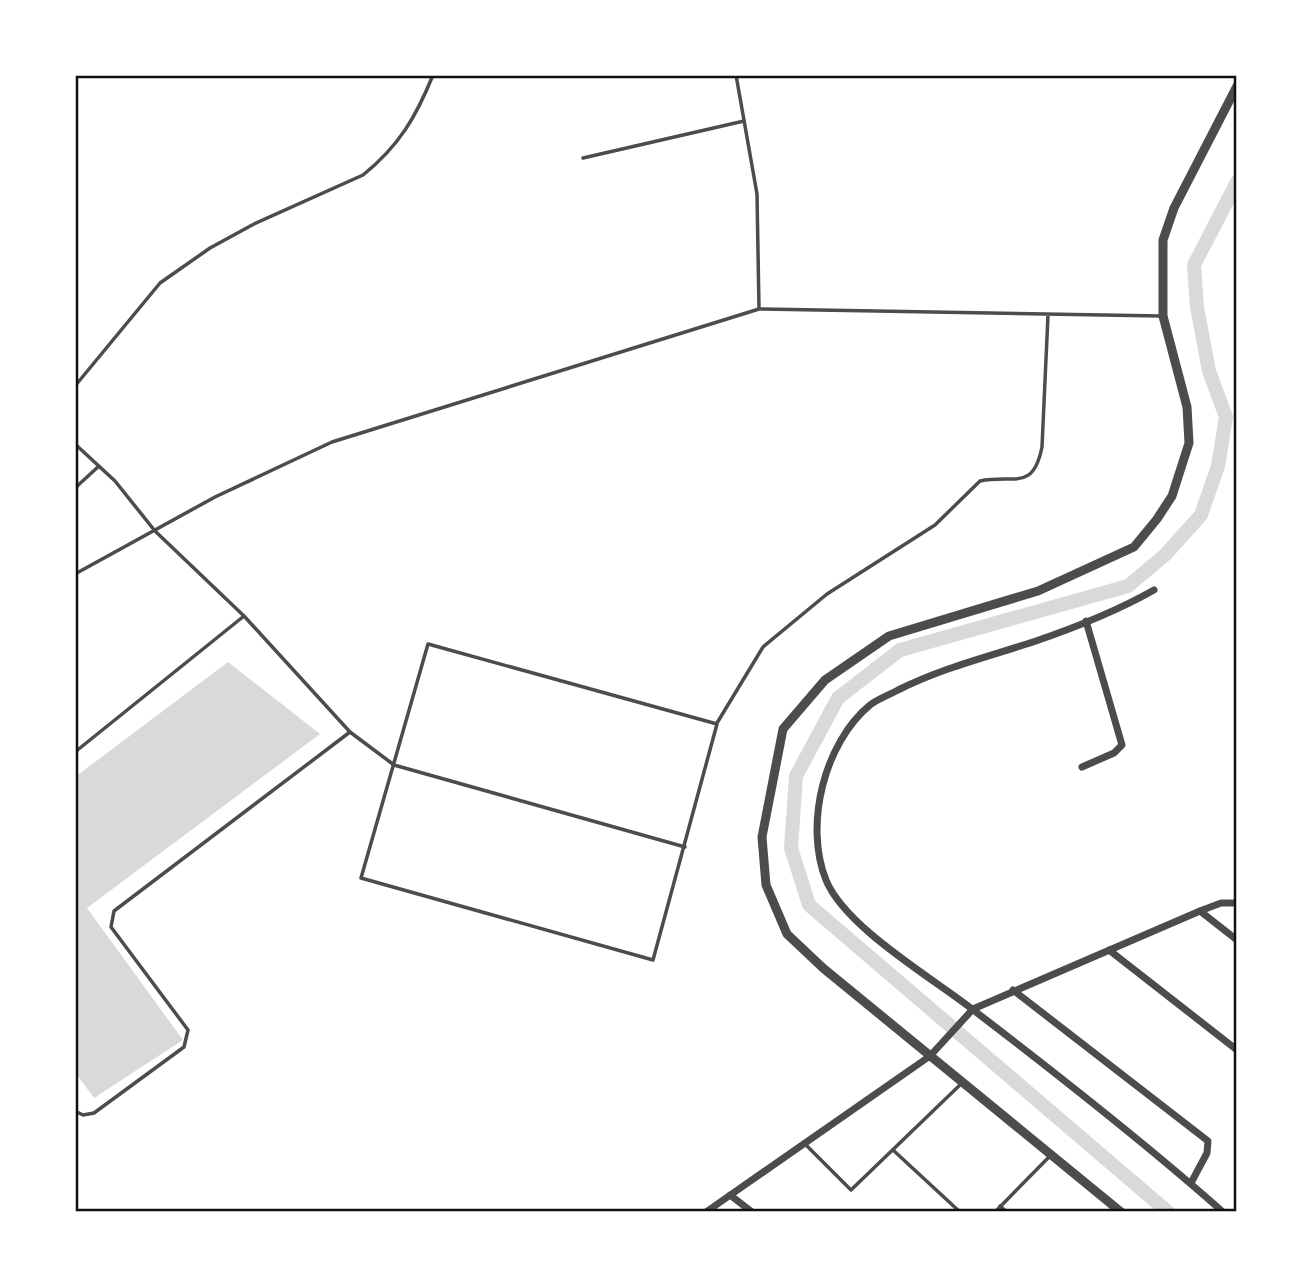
<svg xmlns="http://www.w3.org/2000/svg" width="1312" height="1287" viewBox="0 0 1312 1287" font-family="'PT Sans',sans-serif">
<style>
.water{fill:#d9d9d9}
.lines{fill:none;stroke-linecap:round;stroke-linejoin:round}
.canal{stroke:#d9d9d9;stroke-width:14}
.service{stroke:#4c4c4c;stroke-width:3.5}
.minor{stroke:#4c4c4c;stroke-width:7}
.tertiary{stroke:#4c4c4c;stroke-width:9}
.neatline{fill:none;stroke:#111;stroke-width:2.5}
</style>
<rect width="100%" height="100%" fill="#fff"/>
<path class="water" d="M228,662L320,734L87,908L183,1040L94,1098L75,1072V777Z"/>
<g class="lines">
<path class="canal" d="M1168,1212L809,905L791,848L796,776L838,698L900,650L1128,586L1165,555L1201,515L1218,466L1226,417L1209,371L1197,307L1194,265L1237,182"/>
<path class="service" d="M736,75L757,194L759,309
M583,158L744,121
M75,386L160,283L210,248L254,224L363,175C399,146 416,117 433,75
M75,444L115,481L155,531L244,616L350,732L394,765L685,847
M75,488L99,466
M75,574L215,497L332,442L759,309L1161,316
M428,644L717,724L653,960L361,878Z
M717,723L763,647L827,594L935,525L980,481C1014,474 1033,492 1042,447L1048,315
M75,752L244,616
M75,1111L83,1115L94,1113L184,1047L188,1030L111,927L114,911L350,732
M806,1145L851,1190L962,1083
M893,1150L960,1212
M1000,1206L1007,1212
M995,1212L1050,1156"/>
<path class="minor" d="M1154,590C1117,611 1074,628 1033,642C987,657 942,668 898,690C889,695 878,699 870,705C824,743 804,825 826,880C845,927 931,977 972,1009C1057,1074 1143,1141 1223,1212
M1082,767L1114,753L1122,745L1086,621
M1200,911L1237,940
M1109,950L1237,1050
M1013,990L1208,1141L1207,1153L1191,1183
M730,1195L752,1212
M706,1212L930,1056L973,1009L1200,911L1221,903H1237
M1236,1212L1237,1211"/>
<path class="tertiary" d="M1121,1212L823,968L787,934L766,885L762,837L783,729L825,680L889,636L1038,591L1134,547L1157,519L1172,496L1189,443L1187,407L1163,316V240L1174,208L1237,86"/>
</g>
<rect width="1312" height="1287" fill="none" stroke="#ffffff" stroke-width="154"/>
<rect x="77" y="77" width="1158" height="1133" class="neatline"/>
</svg>
